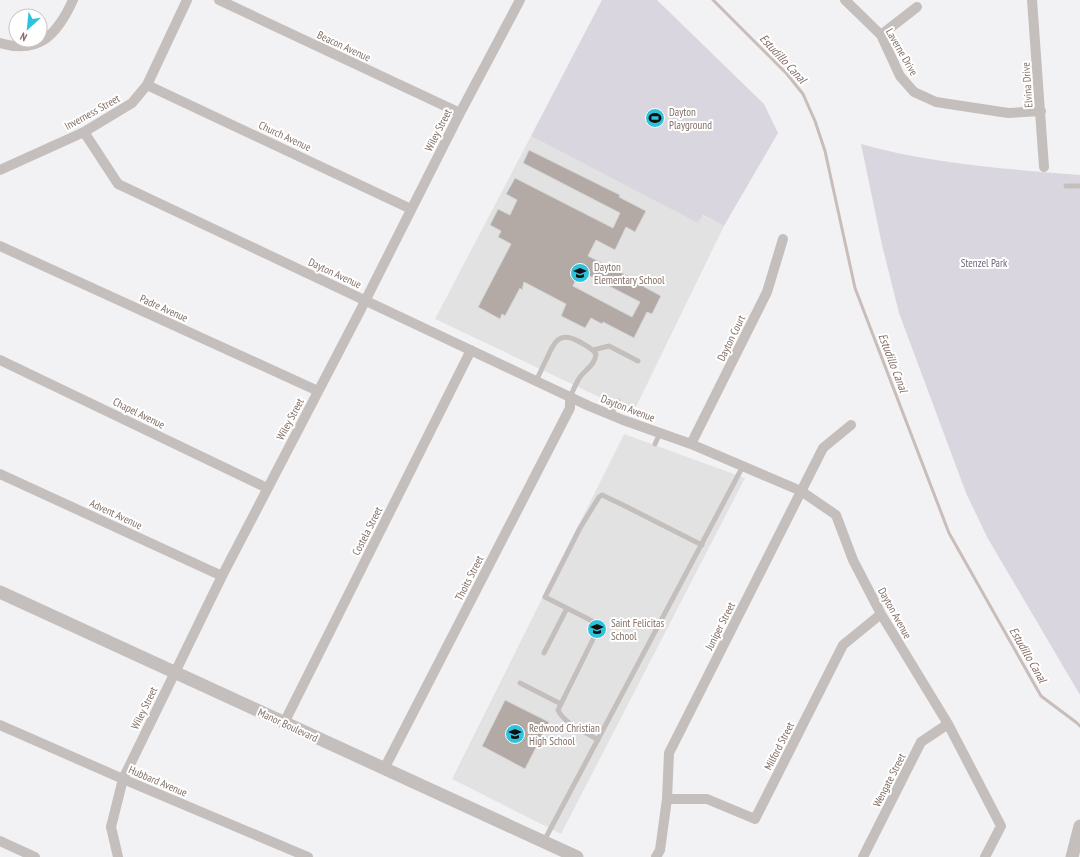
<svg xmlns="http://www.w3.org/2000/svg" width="1080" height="857" viewBox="0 0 1080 857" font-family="'PT Sans Narrow',sans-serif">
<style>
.built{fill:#e3e2e3}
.green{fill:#dad6df}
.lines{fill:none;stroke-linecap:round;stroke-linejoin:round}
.stream{stroke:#c9bdba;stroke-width:3}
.building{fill:#b3aaa6;stroke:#d5d5d7;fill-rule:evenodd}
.service{stroke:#c4bfbc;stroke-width:5}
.minor{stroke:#c4bfbc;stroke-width:10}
.tertiary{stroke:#c4bfbc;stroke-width:13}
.labels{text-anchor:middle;stroke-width:4;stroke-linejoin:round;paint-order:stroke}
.street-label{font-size:11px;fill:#826f66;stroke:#fff}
.poi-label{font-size:11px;fill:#826f66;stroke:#fff;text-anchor:start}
.park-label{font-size:11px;fill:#736479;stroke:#fff}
.water-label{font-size:12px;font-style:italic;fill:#856c66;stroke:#fff}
</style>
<rect width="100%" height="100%" fill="#f2f2f5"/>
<path class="built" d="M531,136L698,222L702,215L724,226L633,413L435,319Z
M624,434L745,478L561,834L452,779Z"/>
<path class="green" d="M602,0H657L764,104L778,133L724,226L703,215L698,223L531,136Z
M861,144C932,164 1007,169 1080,175V695L987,537L966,493L899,313L882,245Z"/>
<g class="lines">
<path class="stream" d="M713,0L787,74L803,94L815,121L825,151L855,288L949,533L1041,696L1077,723L1080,726"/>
</g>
<path class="building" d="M529,150L620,195L619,197L646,211L635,232L626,227L615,250L596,240L588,256L640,282L639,284L661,296L652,314L647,312L634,338L603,322L602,324L591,318L585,328L561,316L566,304L524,282L522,290L520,288L505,316L502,314L500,319L478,307L511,244L498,237L501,231L490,225L498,209L510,215L517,200L506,194L515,178L613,228L620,213L523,163ZM580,271L640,302L632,317L573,286Z
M505,700L549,722L525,769L482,746Z"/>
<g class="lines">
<path class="service" d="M1066,186H1080
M593,350L609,346L638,361
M536,381C540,373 543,366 547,358C554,342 559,331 578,341C585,345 592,348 596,354C595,365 586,369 580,377C576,383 573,391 570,397
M611,415L618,401
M655,444L660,433
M544,653L567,608
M520,683L561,704
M598,740C585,731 565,725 558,710L600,625L545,597L580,528L599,497L602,495L623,505L702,545
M544,841L743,466"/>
<path class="minor" d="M219,0L460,113
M845,0L881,35L900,76L914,92L936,102L1008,113L1041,111
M1032,0L1044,167
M881,35L917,7
M0,43C40,55 58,33 73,0
M147,85L411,209
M84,132L118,184L589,406L623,420L691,444L801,491L836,515L853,560L881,614L948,724L1001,826L985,857
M0,170L84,132L132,103L147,85L187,0
M0,246L318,391
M0,360L267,488
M691,444L767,292L783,239
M0,474L222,576
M284,723L471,350
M0,725L123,779L308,857
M384,769L570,408V397
M667,799H707L755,819L843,645L881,614
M0,841L35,857
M118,857L111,827L123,779L222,576L358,315L460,113L520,0
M656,857L660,850L667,799L669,753L823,448L851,425
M863,857L921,742L948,724"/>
<path class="tertiary" d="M0,592L577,857
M1072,857L1080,826"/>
</g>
<defs>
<symbol id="stadium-disc" viewBox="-11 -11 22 22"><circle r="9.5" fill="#2dc3da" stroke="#fff"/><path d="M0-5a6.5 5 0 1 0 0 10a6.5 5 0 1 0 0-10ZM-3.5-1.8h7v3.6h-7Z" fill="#111"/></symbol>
<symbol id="school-disc" viewBox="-11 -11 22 22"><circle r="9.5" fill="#2dc3da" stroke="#fff"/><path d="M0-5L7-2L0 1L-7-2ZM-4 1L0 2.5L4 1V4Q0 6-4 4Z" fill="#111"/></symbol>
</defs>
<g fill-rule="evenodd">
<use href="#stadium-disc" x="644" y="107" width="22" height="22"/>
<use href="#school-disc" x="569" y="262" width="22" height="22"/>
<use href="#school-disc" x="586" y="618" width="22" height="22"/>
<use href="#school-disc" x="504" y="723" width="22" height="22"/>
</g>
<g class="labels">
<g class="street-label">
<text transform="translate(344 46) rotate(25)" y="4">Beacon Avenue</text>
<text transform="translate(902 52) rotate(60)" y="4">Laverne Drive</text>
<text transform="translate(1027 85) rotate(-94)" y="4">Elvina Drive</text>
<text transform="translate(92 112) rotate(-29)" y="4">Inverness Street</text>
<text transform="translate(438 130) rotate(-63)" y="4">Wiley Street</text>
<text transform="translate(285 136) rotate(25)" y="4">Church Avenue</text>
<text transform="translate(335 273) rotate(25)" y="4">Dayton Avenue</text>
<text transform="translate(164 308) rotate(24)" y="4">Padre Avenue</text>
<text transform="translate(731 338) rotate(-64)" y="4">Dayton Court</text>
<text transform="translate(628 408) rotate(21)" y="4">Dayton Avenue</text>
<text transform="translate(139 413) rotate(26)" y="4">Chapel Avenue</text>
<text transform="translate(290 419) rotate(-62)" y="4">Wiley Street</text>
<text transform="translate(116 514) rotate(25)" y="4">Advent Avenue</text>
<text transform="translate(367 531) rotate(-63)" y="4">Costela Street</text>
<text transform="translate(469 578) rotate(-63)" y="4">Thoits Street</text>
<text transform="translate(895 613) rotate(61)" y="4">Dayton Avenue</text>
<text transform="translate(720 626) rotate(-63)" y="4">Juniper Street</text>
<text transform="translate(144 708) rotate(-64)" y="4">Wiley Street</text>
<text transform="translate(288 725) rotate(25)" y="4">Manor Boulevard</text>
<text transform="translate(779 746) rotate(-63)" y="4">Milford Street</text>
<text transform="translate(889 780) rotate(-63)" y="4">Wengate Street</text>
<text transform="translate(158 781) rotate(23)" y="4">Hubbard Avenue</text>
</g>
<g class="poi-label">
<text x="669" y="116">Dayton<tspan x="669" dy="13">Playground</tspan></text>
<text x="594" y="271">Dayton<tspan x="594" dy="13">Elementary School</tspan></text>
<text x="611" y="627">Saint Felicitas<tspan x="611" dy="13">School</tspan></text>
<text x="529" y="732">Redwood Christian<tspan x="529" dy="13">High School</tspan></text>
</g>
<g class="park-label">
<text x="984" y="267">Stenzel Park</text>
</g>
<g class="water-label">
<text transform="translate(783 59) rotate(47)" y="4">Estudillo Canal</text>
<text transform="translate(893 363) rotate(69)" y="4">Estudillo Canal</text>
<text transform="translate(1028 655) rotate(60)" y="4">Estudillo Canal</text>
</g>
</g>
<g transform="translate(28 28) rotate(207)"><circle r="19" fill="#ffffff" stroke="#cdc5c2"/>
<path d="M0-3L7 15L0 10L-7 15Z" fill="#2dc3da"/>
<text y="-6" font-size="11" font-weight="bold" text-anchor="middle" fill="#826f66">N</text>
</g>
</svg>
